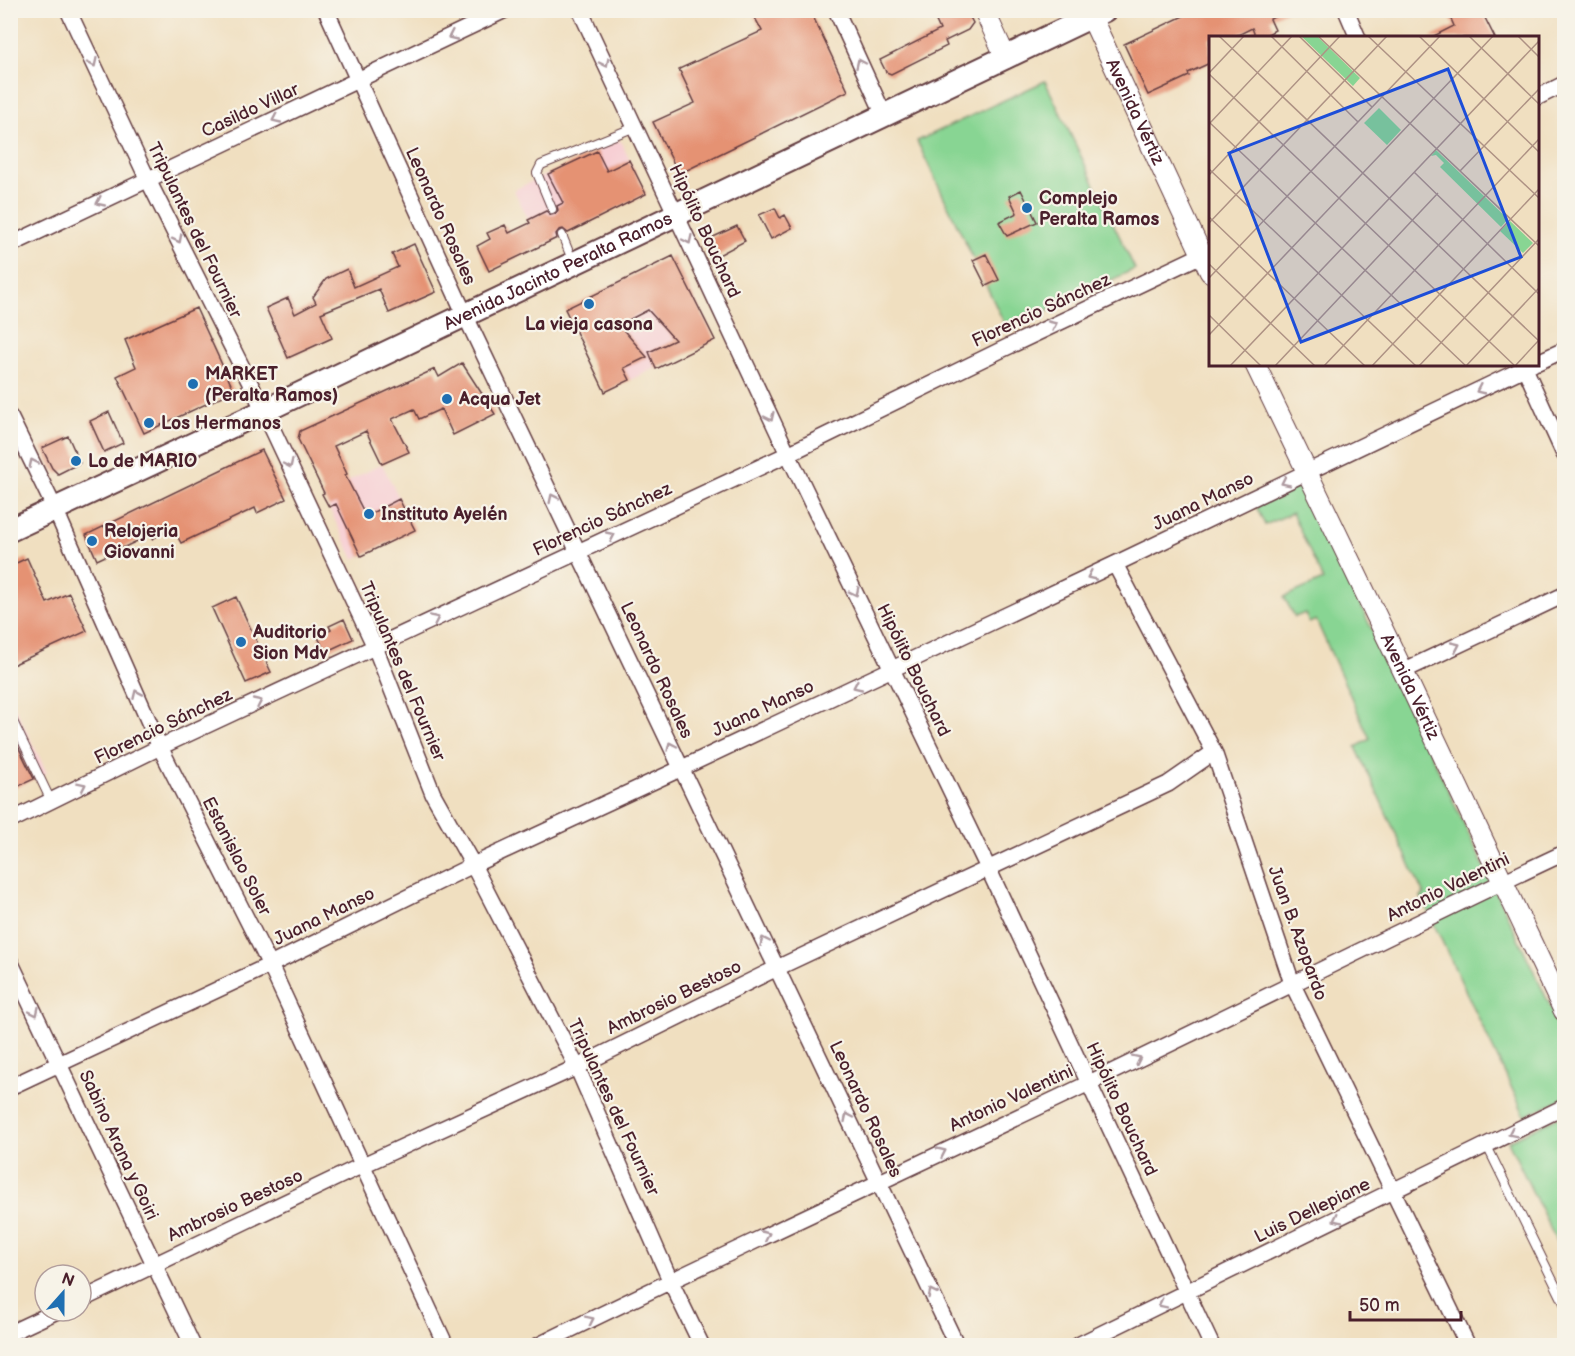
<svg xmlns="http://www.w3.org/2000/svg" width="1575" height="1356" viewBox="0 0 1575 1356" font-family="'Balsamiq Sans',sans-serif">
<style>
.built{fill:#f7cfd4}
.green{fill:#88d593;stroke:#697a5f;stroke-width:1.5}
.building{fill:#e59273}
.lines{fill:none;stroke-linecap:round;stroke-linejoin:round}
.service-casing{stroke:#633c41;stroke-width:10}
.minor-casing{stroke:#633c41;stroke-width:18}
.tertiary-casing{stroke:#633c41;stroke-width:22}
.secondary-casing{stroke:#633c41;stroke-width:26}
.service{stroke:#fff;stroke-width:8}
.minor{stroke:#fff;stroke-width:15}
.tertiary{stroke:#fff;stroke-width:20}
.secondary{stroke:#fff;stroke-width:22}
.oneway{stroke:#ae9aa0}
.poi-dot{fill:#1f6fb2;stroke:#f7f3e8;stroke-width:2}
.labels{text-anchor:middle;stroke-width:4.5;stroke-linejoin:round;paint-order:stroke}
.street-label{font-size:18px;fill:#4a1f2b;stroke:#f7f3e8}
.poi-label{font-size:18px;font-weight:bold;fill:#4a1f2b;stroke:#f7f3e8;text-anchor:start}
.inset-road{fill:none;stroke:#ae9284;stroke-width:1.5}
.view{fill:#1d4ed8;fill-opacity:0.15;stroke:#1d4ed8;stroke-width:3}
.inset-edge{fill:none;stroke:#4a1f2b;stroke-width:3}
</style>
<rect width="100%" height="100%" fill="#f7f3e8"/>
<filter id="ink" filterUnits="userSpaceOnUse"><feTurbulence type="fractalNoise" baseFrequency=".0167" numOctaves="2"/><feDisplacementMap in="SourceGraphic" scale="12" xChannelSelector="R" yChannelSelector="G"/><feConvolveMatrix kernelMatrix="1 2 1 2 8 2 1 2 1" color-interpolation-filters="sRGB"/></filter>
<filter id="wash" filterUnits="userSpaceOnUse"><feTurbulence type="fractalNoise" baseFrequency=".008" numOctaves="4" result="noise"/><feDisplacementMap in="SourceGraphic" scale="24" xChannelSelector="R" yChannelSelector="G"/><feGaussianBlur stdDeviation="1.35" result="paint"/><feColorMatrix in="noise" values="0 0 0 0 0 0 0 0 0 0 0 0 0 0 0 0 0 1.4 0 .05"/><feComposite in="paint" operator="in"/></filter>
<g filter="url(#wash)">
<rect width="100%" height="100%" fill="#f0dfc0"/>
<path class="built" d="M620,140L646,194L541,246L514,190Z
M673,256L715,340L630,380L590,297Z
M382,464L415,530L354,559L322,494Z
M10,697L47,773L11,790H10Z"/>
<path class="green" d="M1045,81L1135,269L1007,329L917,141Z
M1302,482L1564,1035V1098L1525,1116L1421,897L1424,895L1356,747L1370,739L1316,620L1309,623L1305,613L1295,617L1284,597L1323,580L1292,513L1265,525L1255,504Z
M1564,1114V1257L1508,1141Z"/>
<g id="blocks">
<path class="building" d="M766,10H810L848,91L679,174L653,122L695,103L679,69L762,31L754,16Z
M931,10H966L973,23L968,30L945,41L947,46L891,74L886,72L880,60L940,30Z
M1196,10H1288L1270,19L1275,30L1261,38H1256L1252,28L1232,38H1210V63L1188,73L1189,76L1148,95L1124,44Z
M1447,10H1474L1476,15L1482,12L1495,38H1430L1454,26Z
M597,151L607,171L629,160L646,194L568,233L563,229L559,230L556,234L557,238L489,271L477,246L490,239L487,233L505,225L509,233L530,223L528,220L546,211L551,215L555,214L558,210L557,206L563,203L548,174Z
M1021,190L1037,222L1007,236L999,222L1017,213L1009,196Z
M775,208L780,218L785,215L792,228L771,239L759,215Z
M737,226L745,241L715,257L709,244L711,238Z
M414,244L436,292L389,313L379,289L321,313L332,338L288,358L266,308L288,298L295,314L316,303L313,297L326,279L347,269L354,287L398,267L392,254Z
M986,254L999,280L986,286L973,260Z
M673,256L715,340L656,369L649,352L675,340L648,310L619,325L647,357L624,368L630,380L605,392L565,309Z
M196,308L234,391L144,433L117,376L136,367L125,340Z
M462,363L495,414L453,435L441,409L419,419L414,409L392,419L409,452L382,464L366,431L334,446L347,474L345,475L366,516L399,499L415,530L361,556L336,504L329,507L322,494L324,493L298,439L300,431L435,369L439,377Z
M109,412L123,443L104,452L90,421Z
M68,436L80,463L58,474L52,468L42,448Z
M262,450L286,499L257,513L255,508L181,543L173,528L152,539L150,535L97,560L86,535Z
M27,558L47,603L69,593L87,631L10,666V566Z
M236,597L271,672L246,683L212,608Z
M344,619L353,639L325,652L318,637L331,630L329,626Z
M10,730L34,779L10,790Z"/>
</g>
</g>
<g filter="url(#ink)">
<use href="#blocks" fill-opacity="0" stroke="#633c41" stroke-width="1.5"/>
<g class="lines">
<defs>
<path id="service" d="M552,209L537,173L541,165L635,127
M562,235L573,262
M10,715L51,801
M1487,1146L1564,1303"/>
<path id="minor" d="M68,10L148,180L264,411L375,647L433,794L473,865L577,1067L670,1280L702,1346
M326,10L465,315L957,1346
M580,10L788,454L988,868L1212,1346
M836,10L884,115
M1346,10L1358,38
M1538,97L1564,84
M10,245L505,10
M1538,362L1564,350
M1523,364L1564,454
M10,417L55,509L160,747L270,965L446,1346
M1115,564L1214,752L1292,983L1468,1346
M1403,671L1564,595
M10,821L160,747L788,454L1001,350L1210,251
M10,961L193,1346
M10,1087L270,965L473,865L682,768L1115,564L1533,364
M81,1300L363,1165L577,1067L777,968L1168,784L1214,752
M10,1333L57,1311
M537,1346C719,1256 903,1172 1085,1085C1245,1008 1404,928 1564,853
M1076,1346L1564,1107"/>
<g id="tertiary">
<path d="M984,10L1006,58"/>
<path id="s1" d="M1088,10L1210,272"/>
<path id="s2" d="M1255,364L1403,671L1564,1011"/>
</g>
<g id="secondary">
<path id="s3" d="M10,530L264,411L1105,10"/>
</g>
</defs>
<use href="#service" class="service-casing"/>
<use href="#minor" class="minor-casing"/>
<use href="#tertiary" class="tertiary-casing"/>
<use href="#secondary" class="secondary-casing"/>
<use href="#service" class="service"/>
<use href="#minor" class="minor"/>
<use href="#tertiary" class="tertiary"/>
<use href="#secondary" class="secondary"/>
</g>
<defs><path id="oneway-chevron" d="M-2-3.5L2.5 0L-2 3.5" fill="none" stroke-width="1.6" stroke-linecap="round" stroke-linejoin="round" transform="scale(1.5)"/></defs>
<g class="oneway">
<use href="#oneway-chevron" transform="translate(452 36) rotate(155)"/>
<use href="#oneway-chevron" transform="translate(93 63) rotate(65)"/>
<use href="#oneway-chevron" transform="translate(605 63) rotate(65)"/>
<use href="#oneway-chevron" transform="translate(860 63) rotate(-115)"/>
<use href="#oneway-chevron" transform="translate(276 119) rotate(155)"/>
<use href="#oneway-chevron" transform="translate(100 202) rotate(155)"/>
<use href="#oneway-chevron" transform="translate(178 239) rotate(63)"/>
<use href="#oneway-chevron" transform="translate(688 240) rotate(65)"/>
<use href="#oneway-chevron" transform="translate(1053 325) rotate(-25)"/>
<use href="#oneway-chevron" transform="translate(1480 390) rotate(155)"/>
<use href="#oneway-chevron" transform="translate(770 417) rotate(65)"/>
<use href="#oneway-chevron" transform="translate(33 463) rotate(-115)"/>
<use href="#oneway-chevron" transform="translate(289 464) rotate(65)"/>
<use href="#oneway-chevron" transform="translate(1285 482) rotate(154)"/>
<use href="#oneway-chevron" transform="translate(553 498) rotate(-116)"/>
<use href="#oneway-chevron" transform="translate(611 536) rotate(-25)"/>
<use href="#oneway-chevron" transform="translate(1091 576) rotate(155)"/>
<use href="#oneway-chevron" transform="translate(855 592) rotate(64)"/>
<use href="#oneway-chevron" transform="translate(435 619) rotate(-25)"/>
<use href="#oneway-chevron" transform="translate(1456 646) rotate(-25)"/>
<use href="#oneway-chevron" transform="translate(857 686) rotate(155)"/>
<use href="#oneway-chevron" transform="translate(137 694) rotate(-114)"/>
<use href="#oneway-chevron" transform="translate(258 702) rotate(-25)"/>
<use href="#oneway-chevron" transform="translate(671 746) rotate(-115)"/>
<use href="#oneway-chevron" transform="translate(82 786) rotate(-26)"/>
<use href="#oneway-chevron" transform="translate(764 941) rotate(-115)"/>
<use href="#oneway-chevron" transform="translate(35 1012) rotate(65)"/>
<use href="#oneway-chevron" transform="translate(1137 1059) rotate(-26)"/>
<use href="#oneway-chevron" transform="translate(848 1117) rotate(-115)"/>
<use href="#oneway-chevron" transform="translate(1512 1133) rotate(154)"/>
<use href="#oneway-chevron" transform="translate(942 1152) rotate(-25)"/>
<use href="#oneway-chevron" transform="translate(1337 1219) rotate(154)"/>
<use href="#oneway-chevron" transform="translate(766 1235) rotate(-25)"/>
<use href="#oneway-chevron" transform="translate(932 1293) rotate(-116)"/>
<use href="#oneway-chevron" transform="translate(1162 1304) rotate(154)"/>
<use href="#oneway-chevron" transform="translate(590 1320) rotate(-26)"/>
</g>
</g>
<g class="poi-dot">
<circle cx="1027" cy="208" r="6"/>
<circle cx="589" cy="304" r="6"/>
<circle cx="193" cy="384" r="6"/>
<circle cx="447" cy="399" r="6"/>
<circle cx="149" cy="423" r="6"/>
<circle cx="76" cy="461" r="6"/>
<circle cx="369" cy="514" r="6"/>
<circle cx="92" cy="541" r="6"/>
<circle cx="241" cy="642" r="6"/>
</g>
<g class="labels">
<g class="street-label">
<text transform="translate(250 110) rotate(-25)" y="6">Casildo Villar</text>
<text dy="6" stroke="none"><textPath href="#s1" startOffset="112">Avenida Vértiz</textPath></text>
<text transform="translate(441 216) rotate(66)" y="6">Leonardo Rosales</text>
<text transform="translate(195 230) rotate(64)" y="6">Tripulantes del Fournier</text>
<text transform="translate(705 231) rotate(65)" y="6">Hipólito Bouchard</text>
<text dy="6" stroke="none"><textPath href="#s3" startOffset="606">Avenida Jacinto Peralta Ramos</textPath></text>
<text transform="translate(1041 310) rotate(-25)" y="6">Florencio Sánchez</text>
<text transform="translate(1203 501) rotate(-26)" y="6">Juana Manso</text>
<text transform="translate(602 519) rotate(-25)" y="6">Florencio Sánchez</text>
<text transform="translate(657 670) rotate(65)" y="6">Leonardo Rosales</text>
<text transform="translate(914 670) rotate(64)" y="6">Hipólito Bouchard</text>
<text transform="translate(403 671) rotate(67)" y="6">Tripulantes del Fournier</text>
<text dy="6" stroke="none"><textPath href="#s2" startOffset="358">Avenida Vértiz</textPath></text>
<text transform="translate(763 708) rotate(-25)" y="6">Juana Manso</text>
<text transform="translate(163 726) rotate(-26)" y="6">Florencio Sánchez</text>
<text transform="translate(237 856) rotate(63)" y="6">Estanislao Soler</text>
<text transform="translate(1448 887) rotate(-26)" y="6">Antonio Valentini</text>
<text transform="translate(324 916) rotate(-26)" y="6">Juana Manso</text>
<text transform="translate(1298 933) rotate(70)" y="6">Juan B. Azopardo</text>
<text transform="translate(674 997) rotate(-26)" y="6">Ambrosio Bestoso</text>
<text transform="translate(1011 1098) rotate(-25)" y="6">Antonio Valentini</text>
<text transform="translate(614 1107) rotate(65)" y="6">Tripulantes del Fournier</text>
<text transform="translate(866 1109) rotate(65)" y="6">Leonardo Rosales</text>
<text transform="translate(1122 1109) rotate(65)" y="6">Hipólito Bouchard</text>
<text transform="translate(119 1145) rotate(65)" y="6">Sabino Arana y Goiri</text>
<text transform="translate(235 1205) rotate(-25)" y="6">Ambrosio Bestoso</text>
<text transform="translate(1312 1210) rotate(-26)" y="6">Luis Dellepiane</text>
</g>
<g class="poi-label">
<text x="1039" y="204">Complejo<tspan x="1039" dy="21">Peralta Ramos</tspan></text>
<text x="589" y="330" text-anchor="middle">La vieja casona</text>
<text x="205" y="380">MARKET<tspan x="205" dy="21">(Peralta Ramos)</tspan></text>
<text x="459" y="405">Acqua Jet</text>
<text x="161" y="429">Los Hermanos</text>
<text x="88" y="467">Lo de MARIO</text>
<text x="381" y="520">Instituto Ayelén</text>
<text x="104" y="537">Relojeria<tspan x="104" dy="21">Giovanni</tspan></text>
<text x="253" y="638">Auditorio<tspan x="253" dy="21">Sion Mdv</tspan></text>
</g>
</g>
<g transform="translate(1209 36)">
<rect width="330" height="330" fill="#f0dfc0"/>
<path d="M92,0H108L151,42L144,50ZM170,72L192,94L178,109L155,87ZM227,114L299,183L292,191L231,131L235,127L227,119L222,120ZM301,185L324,207L314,217L291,195Z" fill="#88d593"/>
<path class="inset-road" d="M10,0L330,305M62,0L149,86M90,0L163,71M109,0L330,210M159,0L330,162M210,0L330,116M260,0L330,68M309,0L330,21M0,37L35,0M0,38L306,330M0,86L257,330M1,87L83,0M0,133L207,330M251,135L330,53M205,136L330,258M0,139L131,0M0,181L156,330M0,187L178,0M0,228L106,330M0,242L231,0M0,279L52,330M0,299L284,0M21,330L330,5M66,330L229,157M115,330L330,103M163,330L330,153M210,330L330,203M257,330L330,252M306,330L330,304"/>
<path class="view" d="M239,33L312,221L92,306L20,117Z"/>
<rect width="330" height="330" class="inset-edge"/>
</g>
<rect width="1575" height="1356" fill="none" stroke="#f7f3e8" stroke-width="36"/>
<g transform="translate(63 1293) rotate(21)"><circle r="28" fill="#f7f3e8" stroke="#b29e9c" stroke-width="1.5"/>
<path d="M0-4.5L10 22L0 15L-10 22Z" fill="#1f6fb2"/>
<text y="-9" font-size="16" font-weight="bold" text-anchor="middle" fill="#4a1f2b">N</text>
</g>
<path d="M1350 1311v9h111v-9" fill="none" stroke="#4a1f2b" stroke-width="3"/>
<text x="1359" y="1311" font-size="18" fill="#4a1f2b" stroke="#f7f3e8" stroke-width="4.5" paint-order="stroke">50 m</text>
</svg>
